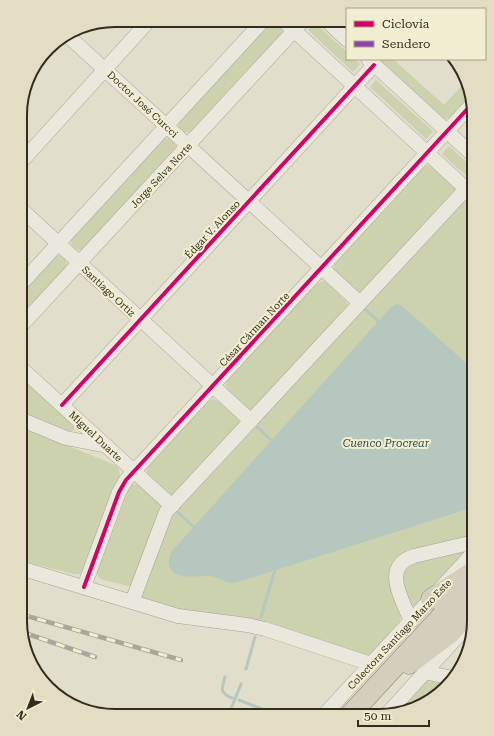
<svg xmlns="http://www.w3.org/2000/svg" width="494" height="736" viewBox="0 0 494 736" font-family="'Roboto Serif',serif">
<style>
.green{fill:#ccd1ae}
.water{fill:#b6c7bf}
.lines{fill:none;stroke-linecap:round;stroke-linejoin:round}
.stream{stroke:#b6c7bf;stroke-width:3}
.minor-casing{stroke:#a6a395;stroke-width:15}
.highway-casing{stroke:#8c887b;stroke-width:21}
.minor{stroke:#eae8dd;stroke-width:14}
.highway{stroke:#d4cfbc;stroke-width:20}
.rail-casing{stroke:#a9a79d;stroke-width:4.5}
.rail{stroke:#f2eed1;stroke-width:3;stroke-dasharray:9;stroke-linecap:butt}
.quiet{stroke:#8e44ad;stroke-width:3;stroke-dasharray:6 3;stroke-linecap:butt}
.cycleway-casing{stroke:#f2eed1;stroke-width:6}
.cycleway{stroke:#d6006c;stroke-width:4}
.labels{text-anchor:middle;stroke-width:4;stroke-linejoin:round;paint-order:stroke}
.street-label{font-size:10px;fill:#342c1e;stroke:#f2eed1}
.water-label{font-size:11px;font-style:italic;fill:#2e4f52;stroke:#f2eed1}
.rim{fill:none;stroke:#342c1e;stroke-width:2}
</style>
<rect width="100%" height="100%" fill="#e1decb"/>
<path class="green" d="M268,23H278L282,26L283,32L191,133L183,132L179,128V121Z
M315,23L347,52V59H354L360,64L353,72L308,30Z
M376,59H393L444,105L467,80L470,96L450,118L443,119Z
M376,80L433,131L426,139L370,87Z
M169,138L175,144L176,149L82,251L74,248L70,240L163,139Z
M449,146L474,169V183L442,154Z
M429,165L433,166L457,189L360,293L358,292L335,271L334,268L335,264L424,167Z
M465,198L474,203V537L467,551L412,609L401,611L400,623L372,653L367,656L260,620L187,612L141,598L168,515L175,513L179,510V503L248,429H253L258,423V418L357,311H363L367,306V300Z
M54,256C63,254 67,260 67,268L20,320L21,291Z
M322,281L326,282L345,300L349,307L251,410H249L227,389L226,385L227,381L314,286Z
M20,376L74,426V430L69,431L20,411Z
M213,399C220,401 236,416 240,423L172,496L170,495L148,475L147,471L148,467L207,402Z
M20,426L115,465L119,469L120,475L84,567L80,574H73L20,560Z
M136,484L141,487L162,507L132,586H128L103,580L99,578L97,572L129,488L132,485Z
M426,681L446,684L416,709L394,713Z"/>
<path class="water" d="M397,304L401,305L474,370V507L235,583C225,584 218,576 208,576C196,575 173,582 169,565C168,559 170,554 173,550L391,307Z"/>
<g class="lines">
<path class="stream" d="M362,306L378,321
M253,423L271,440
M174,509L194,527
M261,617L275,570
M246,669L255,637
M225,677C222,688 219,693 232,698
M239,700L280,716
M228,716L241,684"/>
<defs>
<path id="minor" d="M286,23L474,196
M329,23L347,40
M67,35L360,303
M368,59L474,156
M21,162L146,24
M21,209L251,421
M21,284L261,23
M20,327L301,23
M20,367L172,506
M62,405L374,65
M20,419L66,438L107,446
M20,568L178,616L247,625L265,629L371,664
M84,587L119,492L126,480L472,104
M132,602L166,512L466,189
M411,621C402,599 381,567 414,556L474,542
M424,672L453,678
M386,715L460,634
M323,716L474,552"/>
<path id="highway" d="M431,599L471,573
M409,664L449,634L474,606
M349,716L474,581"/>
</defs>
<use href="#minor" class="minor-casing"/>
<use href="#highway" class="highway-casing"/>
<use href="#minor" class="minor"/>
<use href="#highway" class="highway"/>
<defs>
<path id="rail" d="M20,614L181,660
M22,632L95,657"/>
</defs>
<use href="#rail" class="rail-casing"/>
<use href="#rail" class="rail"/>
<path class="quiet" d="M406,705L426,700"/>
<defs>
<path id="cycleway" d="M62,405L374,65
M84,587L119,492L126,480L472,104"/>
</defs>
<use href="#cycleway" class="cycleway-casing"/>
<use href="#cycleway" class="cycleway"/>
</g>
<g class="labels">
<g class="street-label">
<text transform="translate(143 104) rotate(43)" y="4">Doctor José Curcci</text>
<text transform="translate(161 175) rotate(-47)" y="4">Jorge Selva Norte</text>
<text transform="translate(212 229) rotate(-47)" y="4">Édgar V. Alonso</text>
<text transform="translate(109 291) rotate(43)" y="4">Santiago Ortiz</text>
<text transform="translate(254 329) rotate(-47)" y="4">César Cárman Norte</text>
<text transform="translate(96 436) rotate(43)" y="4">Miguel Duarte</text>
<text transform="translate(399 634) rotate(-47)" y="4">Colectora Santiago Marzo Este</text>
</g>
<g class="water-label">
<text x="386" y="447">Cuenco Procrear</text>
</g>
</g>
<path d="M0 0H494V736H0ZM115 27H379A88 88 0 0 1 467 115V621A88 88 0 0 1 379 709H115A88 88 0 0 1 27 621V115A88 88 0 0 1 115 27Z" fill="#e3dec3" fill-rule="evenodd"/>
<path class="rim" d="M115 27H379A88 88 0 0 1 467 115V621A88 88 0 0 1 379 709H115A88 88 0 0 1 27 621V115A88 88 0 0 1 115 27Z"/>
<rect x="346" y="8" width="140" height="52" fill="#f2eed1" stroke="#a6a089"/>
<rect x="354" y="21" width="20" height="6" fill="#d6006c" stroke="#a6a089"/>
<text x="382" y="28" font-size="12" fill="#342c1e">Ciclovía</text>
<rect x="354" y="41" width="20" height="6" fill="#8e44ad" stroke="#a6a089"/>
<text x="382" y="48" font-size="12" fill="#342c1e">Sendero</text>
<g transform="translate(28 708) rotate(222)" stroke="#f2eed1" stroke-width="3" paint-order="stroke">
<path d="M0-3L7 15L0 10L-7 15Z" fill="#342c1e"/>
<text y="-6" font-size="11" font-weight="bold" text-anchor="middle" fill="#342c1e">N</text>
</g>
<path d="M358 720v6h71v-6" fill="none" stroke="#342c1e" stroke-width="2"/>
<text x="364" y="720" font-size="12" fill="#342c1e" stroke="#f2eed1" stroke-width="3" paint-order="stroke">50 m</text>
</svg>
